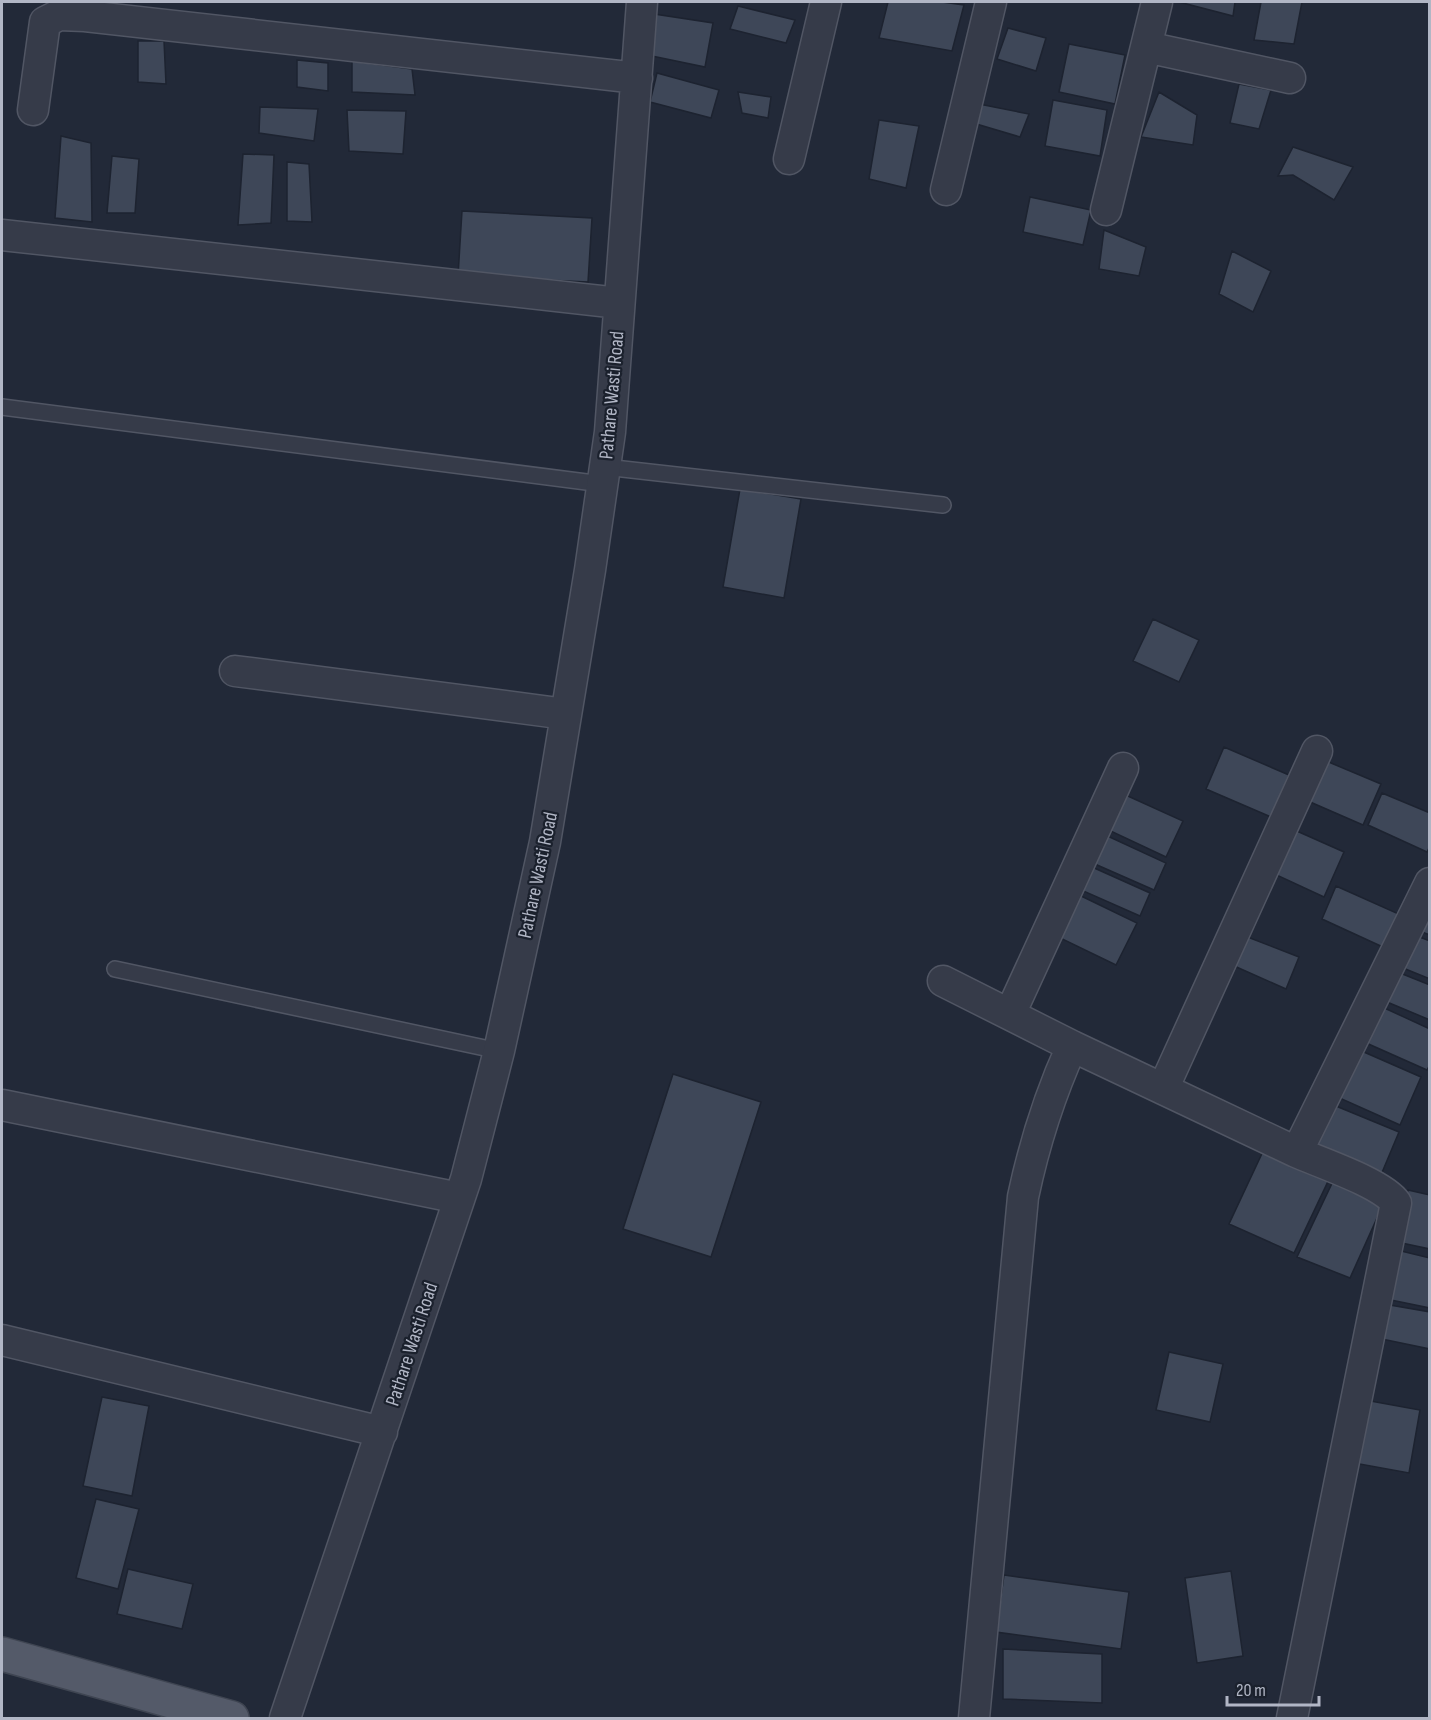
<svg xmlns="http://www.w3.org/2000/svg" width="1431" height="1720" viewBox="0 0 1431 1720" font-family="'Sofia Sans Condensed',sans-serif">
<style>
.building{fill:#3e4758;stroke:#1d2330;stroke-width:1.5}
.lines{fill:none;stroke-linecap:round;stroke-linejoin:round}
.lane-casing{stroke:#515664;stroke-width:18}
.street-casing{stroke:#515664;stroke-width:33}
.primary-casing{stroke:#3f4552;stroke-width:36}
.lane{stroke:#363b49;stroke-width:15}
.street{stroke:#363b49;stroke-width:30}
.primary{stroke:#545a69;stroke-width:33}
.labels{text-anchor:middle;stroke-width:4.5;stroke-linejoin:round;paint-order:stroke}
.street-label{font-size:20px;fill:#b1b6c5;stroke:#1b212d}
</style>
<rect width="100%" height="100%" fill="#222938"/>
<path class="building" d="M888,2H942L964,5L952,51L879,38Z
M1179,2H1235L1233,16Z
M1261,2H1302L1294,44L1254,40Z
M738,6L795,20L786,43L730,29Z
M654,14L713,23L705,67L647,55Z
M1008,28L1046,38L1036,71L997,59Z
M138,41H164L166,84L138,82Z
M1069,44L1125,55L1115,104L1059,92Z
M297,60L328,63V91L297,87Z
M352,61L412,69L415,95L352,92Z
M657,73L719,90L711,118L650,102Z
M1239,84L1271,90L1259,129L1230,123Z
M738,92L771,97L768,118L742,113Z
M1159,92L1197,115L1193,145L1141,137Z
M1053,100L1107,110L1100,156L1045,146Z
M979,104L1029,114L1020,137L973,123Z
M260,107L318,109L314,141L259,133Z
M347,110L406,111L403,154L349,151Z
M879,120L919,126L906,188L869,179Z
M61,136L91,143L92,222L55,218Z
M1293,147L1353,167L1334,200L1293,175L1278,176Z
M243,154L274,155L271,223L238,225Z
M112,156L139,159L135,213H107Z
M287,162L309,164L312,222L287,221Z
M1030,197L1091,210L1083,245L1023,232Z
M462,211L592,218L588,282L458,276Z
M1104,230L1146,247L1139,276L1099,269Z
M1232,251L1271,271L1253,312L1219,294Z
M740,489L801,499L784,598L723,587Z
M1153,619L1199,640L1179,682L1133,661Z
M1224,747L1289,775L1271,817L1206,789Z
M1319,758L1381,784L1363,825L1301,798Z
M1119,792L1183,821L1166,857L1102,827Z
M1382,793L1430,813V846L1427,852L1368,825Z
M1290,828L1344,852L1324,897L1270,872Z
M1101,833L1166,863L1154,890L1088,861Z
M1092,867L1150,893L1140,916L1081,890Z
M1336,886L1401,915L1385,948L1322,919Z
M1077,894L1137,923L1116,965L1056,936Z
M1430,906V935L1419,931Z
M1245,936L1299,957L1286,989L1232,965Z
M1417,936L1430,941V979L1403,968Z
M1400,973L1430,985V1020L1387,1002Z
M1380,1006L1430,1029V1065L1427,1070L1364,1042Z
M1357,1049L1421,1077L1400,1125L1335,1096Z
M673,1074L761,1102L711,1257L623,1229Z
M1331,1104L1399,1132L1378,1182L1310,1154Z
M1266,1145L1331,1175L1294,1253L1229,1224Z
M1336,1175L1386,1198L1350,1278L1297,1257Z
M1408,1190L1430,1195V1249L1397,1242Z
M1397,1250L1430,1258V1308L1386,1299Z
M1384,1304L1430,1312V1349L1377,1338Z
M1169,1352L1223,1364L1210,1422L1156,1410Z
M102,1397L149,1406L132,1496L83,1486Z
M1365,1400L1420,1410L1409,1473L1354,1463Z
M96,1499L139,1509L118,1589L76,1578Z
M128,1569L193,1584L182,1629L117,1614Z
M1231,1571L1243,1656L1197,1663L1185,1578Z
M1004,1575L1129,1592L1121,1649L996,1632Z
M1003,1649L1102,1654V1703L1003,1699Z"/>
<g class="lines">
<defs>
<path id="lane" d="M2,407L602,484
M605,467L943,505
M115,969L499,1051"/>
<path id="street" d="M1146,47L1290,78
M33,110L45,22L59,15L85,16L637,78
M789,159L826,2
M946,190L991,2
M1106,210L1157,2
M2,235L619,303
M235,671L566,714
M943,981L1072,1046
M1010,1014L1123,768
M1163,1089L1317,751
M2,1105L459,1198
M1297,1152L1430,883
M2,1340L382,1432
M285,1718L466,1179L499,1051L545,842L590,570L610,432L642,2
M974,1718L1023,1197C1034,1145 1050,1094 1072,1046C1147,1081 1221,1117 1296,1152C1321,1163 1382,1183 1396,1203L1292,1718"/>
<path id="primary" d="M2,1654L232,1718"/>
</defs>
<use href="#lane" class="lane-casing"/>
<use href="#street" class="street-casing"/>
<use href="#primary" class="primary-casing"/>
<use href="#lane" class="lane"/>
<use href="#street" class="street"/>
<use href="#primary" class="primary"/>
</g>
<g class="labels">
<g class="street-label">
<text transform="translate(611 395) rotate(-85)" y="7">Pathare Wasti Road</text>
<text transform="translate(537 875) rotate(-78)" y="7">Pathare Wasti Road</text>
<text transform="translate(411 1344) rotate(-72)" y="7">Pathare Wasti Road</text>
</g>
</g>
<rect width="1431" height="1720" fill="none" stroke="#b1b6c5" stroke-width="6"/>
<path d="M1227 1696v9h92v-9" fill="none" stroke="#b1b6c5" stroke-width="3"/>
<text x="1236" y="1696" font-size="18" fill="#b1b6c5" stroke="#1b212d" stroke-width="4.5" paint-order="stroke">20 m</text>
</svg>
